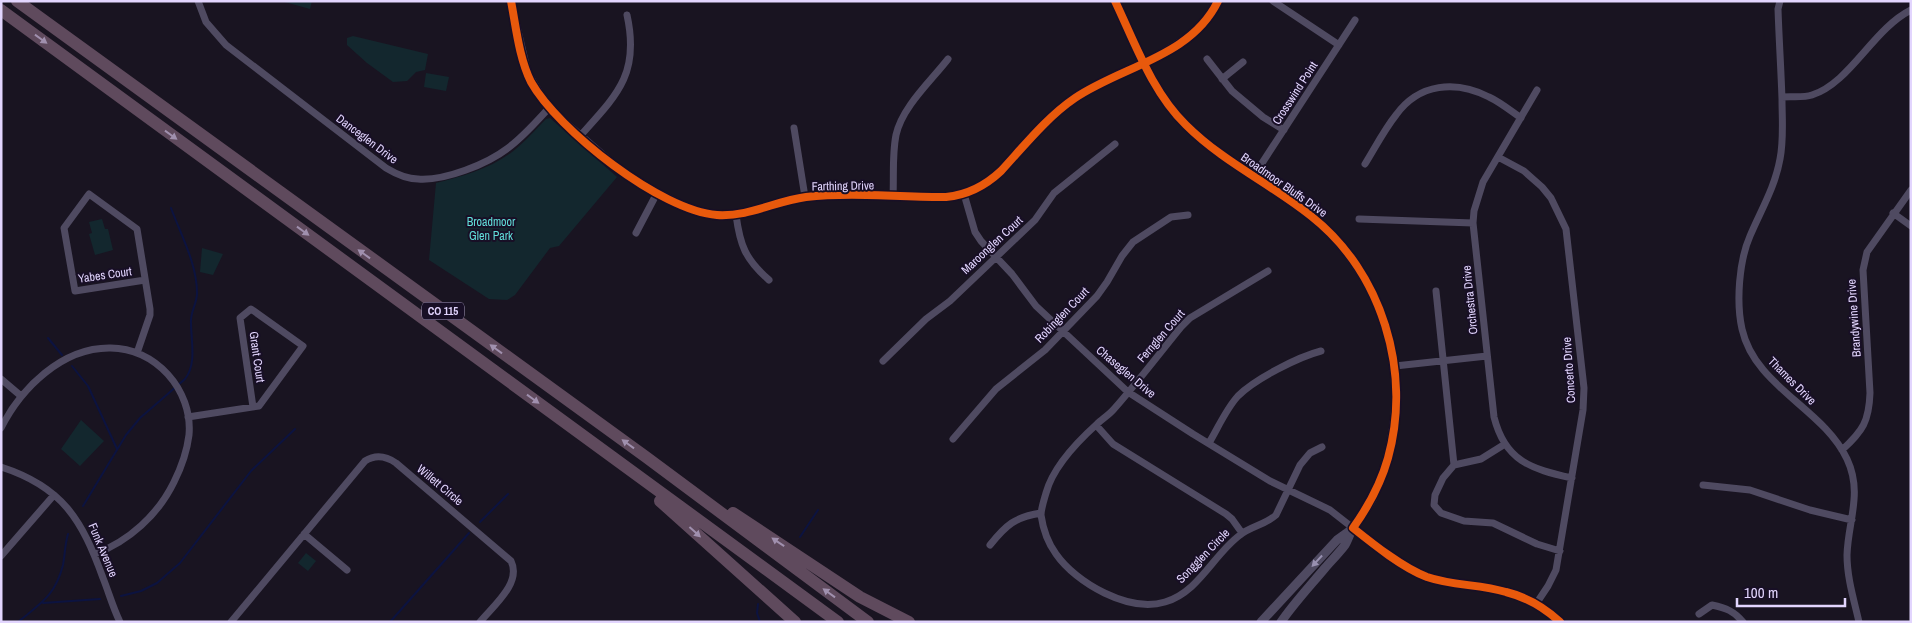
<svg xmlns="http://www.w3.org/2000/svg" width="1912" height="623" viewBox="0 0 1912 623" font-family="'Archivo Narrow',sans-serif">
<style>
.green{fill:#13272e}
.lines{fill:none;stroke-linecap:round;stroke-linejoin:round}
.stream{stroke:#0c1340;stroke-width:2}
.minor{stroke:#4f4a61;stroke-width:7}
.tertiary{stroke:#4f4a61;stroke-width:9}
.motorway{stroke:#5f4a5d;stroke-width:12}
.cycleway-casing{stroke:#180f26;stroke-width:11}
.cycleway{stroke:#e8590c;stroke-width:8}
.oneway{fill:#a090ae}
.oneway2{fill:#9890b0}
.labels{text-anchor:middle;stroke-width:4;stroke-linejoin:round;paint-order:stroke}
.shield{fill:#180f26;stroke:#a59abd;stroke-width:1}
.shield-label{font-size:11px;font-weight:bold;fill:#e2d5fe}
.street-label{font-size:12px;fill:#e2d5fe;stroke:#180f26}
.park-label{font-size:12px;fill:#61deda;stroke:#180f26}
</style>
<rect width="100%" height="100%" fill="#191421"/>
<path class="green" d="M281,1H312L310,9Z
M353,36L428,54L425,70L416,72L407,81L393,82L367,63L347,45V38Z
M426,73L449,77L446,91L424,87Z
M550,118L617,177L559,246L550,248L515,295L507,300L489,299L429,260L436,183C463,176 489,169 512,152C524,143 535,130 546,119Z
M102,219L105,229H108L113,250L95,255L89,234L92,233L89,222Z
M202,248L223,254L213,275L200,272Z
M81,420L104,441L80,466L61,449Z
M306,553L316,561L308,571L298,563Z"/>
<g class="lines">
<path class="stream" d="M48,338L62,355
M72,366L88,386L117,449
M83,506L126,435L140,418L185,379C197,364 191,341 191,323C190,312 197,304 197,293C197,264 181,235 171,208
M480,522L508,494
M800,537L818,510
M121,596L141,591L157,583L180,563L251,471L295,429
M43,603L100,599
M758,604L757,613L760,622
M18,622C41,603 55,596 63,565C65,554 65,544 68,534
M390,622L469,533"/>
<path class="minor" d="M198,1L206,22L226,45L386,168C396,174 407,179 418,179C445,181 487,164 508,148C523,137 536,122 549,108
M511,1L528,73L549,108L623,172L645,186L689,208C738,227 768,200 815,196C858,193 903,197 946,197C968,195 985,186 1001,171C1024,147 1046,120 1072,100C1094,84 1120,74 1145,63
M1273,1L1339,45
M1780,1L1778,9C1779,39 1781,69 1782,99C1782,119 1784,139 1780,159C1775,187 1761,210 1750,236C1739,261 1736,302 1742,329C1755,387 1823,408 1847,459C1863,493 1848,521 1847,555C1847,578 1854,600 1859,622
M1207,59L1232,91L1263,117L1284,130
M1222,79L1243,62
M1537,90L1483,182L1474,211L1473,223L1494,417C1505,461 1531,469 1572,478
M1782,97C1791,96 1803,98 1812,95C1850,83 1873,29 1911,10
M794,128L805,197
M580,136C617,95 640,74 627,15
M1498,157L1524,171L1542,187L1551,198L1566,229L1584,388L1583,410L1556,570L1548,586L1536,604
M1365,164C1375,148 1384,130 1396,115C1419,83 1456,80 1489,97C1500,102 1511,111 1521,118
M1253,177L1355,20
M964,194L975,232L981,241L1012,274L1036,306L1128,392L1193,434L1270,481L1330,510L1353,528
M893,197C894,176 892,155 896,135C902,107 931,81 948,59
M1893,213L1911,226
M736,215C740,245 745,259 769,280
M1359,219L1473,223
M636,233L657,193
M1268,271L1190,318L1181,327C1159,354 1137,383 1114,409C1109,415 1102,419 1097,424C1077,442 1053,467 1046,493C1044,500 1041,509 1041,515C1043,529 1048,543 1056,554C1076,583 1129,613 1165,602C1199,592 1213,555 1240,535C1251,526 1265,525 1276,515L1300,465L1310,453L1322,447
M1436,291L1454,465
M137,353L150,315V309L137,229L89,194L64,228L75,291L145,280
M883,361L926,319L950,301L1035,220L1054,193L1115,144
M1395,366L1487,356
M1,379L21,396
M188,417L259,406L303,346L251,309L240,318L253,407
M1096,425L1113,444L1226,514L1232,519L1242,533
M1,428C21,388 62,348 109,348C155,347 193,390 189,435C187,451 181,468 174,482C158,515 129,541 95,554
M953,439L996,389L1045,350L1097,296L1107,282L1122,256L1133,242L1171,217L1188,215
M1209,443C1218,428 1226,409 1238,396C1255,379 1298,357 1321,351
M1505,444L1481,459L1454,465L1443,478L1435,495L1434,505L1441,513L1464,521L1493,523L1537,544L1560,551
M1842,450C1863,431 1869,421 1870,393L1863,270L1867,252L1911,190
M1,467C63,487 82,520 103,578C109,593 113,608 120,622
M1703,485L1750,490L1810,510L1852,520
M304,534L347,570
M990,545C1006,525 1015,517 1041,513
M1,556L54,495
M1699,614L1712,605C1726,608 1734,611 1743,622
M231,622L365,461C376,454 386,456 396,463L511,561C522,583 493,606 480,622"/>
<path class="tertiary" d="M1115,1C1135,43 1152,90 1185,124C1222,163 1272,183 1312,217C1395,285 1419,403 1372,499C1367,509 1359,518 1353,528C1350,533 1348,540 1345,545C1339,553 1331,561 1325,568C1310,586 1294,603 1281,622
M1145,63C1175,47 1202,33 1218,1
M1353,528C1373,544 1403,568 1427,577C1453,586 1480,584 1506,592C1526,597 1545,608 1560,622
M1261,622L1337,540L1351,530"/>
<path class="motorway" d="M17,1L646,457L868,622
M1,10L838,622
M660,501L795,622
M733,513L860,597L909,622"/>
<defs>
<path id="cycleway" d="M511,1C516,27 519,58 531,82C558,130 661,211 717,215C749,217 775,201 806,197C850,192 901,197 946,197C968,195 985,186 1001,171C1024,146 1047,117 1075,98C1122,66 1191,57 1218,1
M1115,1C1135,43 1152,92 1186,125C1223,162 1271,184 1311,216C1382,272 1412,371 1388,458C1381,483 1368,507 1353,528C1373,544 1403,568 1427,577C1453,586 1480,584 1506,592C1526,597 1545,608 1560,622"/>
</defs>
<use href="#cycleway" class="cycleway-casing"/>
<use href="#cycleway" class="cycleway"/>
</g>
<defs><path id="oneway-solid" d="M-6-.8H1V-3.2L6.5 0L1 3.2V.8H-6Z" transform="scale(1.25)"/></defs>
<g class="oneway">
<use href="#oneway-solid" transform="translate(41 39) rotate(36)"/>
<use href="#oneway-solid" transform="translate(171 135) rotate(36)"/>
<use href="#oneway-solid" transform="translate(303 231) rotate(36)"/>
<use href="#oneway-solid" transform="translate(364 254) rotate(-144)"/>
<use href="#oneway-solid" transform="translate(496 349) rotate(-144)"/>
<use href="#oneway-solid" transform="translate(533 399) rotate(36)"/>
<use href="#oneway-solid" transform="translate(628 444) rotate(-144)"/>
<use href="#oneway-solid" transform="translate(695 532) rotate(42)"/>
<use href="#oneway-solid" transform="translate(778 542) rotate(-146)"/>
<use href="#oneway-solid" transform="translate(829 593) rotate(-144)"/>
</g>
<use class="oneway2" href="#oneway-solid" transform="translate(1317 561) rotate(133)"/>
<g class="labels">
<rect class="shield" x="422" y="302.5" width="42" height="17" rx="4"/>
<g class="shield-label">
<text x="443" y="315">CO 115</text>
</g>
<g class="street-label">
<text transform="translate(1295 93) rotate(-57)" y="4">Crosswind Point</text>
<text transform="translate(367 139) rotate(37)" y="4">Danceglen Drive</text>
<text transform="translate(1284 185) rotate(35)" y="4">Broadmoor Bluffs Drive</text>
<text transform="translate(843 186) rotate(-1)" y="4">Farthing Drive</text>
<text transform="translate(992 245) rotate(-43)" y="4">Maroonglen Court</text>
<text transform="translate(105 275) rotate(-8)" y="4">Yabes Court</text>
<text transform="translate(1470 300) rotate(-96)" y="4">Orchestra Drive</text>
<text transform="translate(1062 315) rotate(-46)" y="4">Robinglen Court</text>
<text transform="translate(1854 318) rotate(-94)" y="4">Brandywine Drive</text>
<text transform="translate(1161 336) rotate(-49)" y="4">Fernglen Court</text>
<text transform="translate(257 357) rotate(82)" y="4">Grant Court</text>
<text transform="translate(1569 370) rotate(-94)" y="4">Concerto Drive</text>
<text transform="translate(1126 372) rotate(40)" y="4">Chaseglen Drive</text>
<text transform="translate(1792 381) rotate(45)" y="4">Thames Drive</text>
<text transform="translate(440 485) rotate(40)" y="4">Willett Circle</text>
<text transform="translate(103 550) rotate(67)" y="4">Funk Avenue</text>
<text transform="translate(1203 556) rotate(-46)" y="4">Songglen Circle</text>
</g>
<g class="park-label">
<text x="491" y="226">Broadmoor<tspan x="491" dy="14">Glen Park</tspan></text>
</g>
</g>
<rect width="1912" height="623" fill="none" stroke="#e2d5fe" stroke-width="5"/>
<path d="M1737 598v8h108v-8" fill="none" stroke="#e2d5fe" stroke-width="2.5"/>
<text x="1744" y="598" font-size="15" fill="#e2d5fe" stroke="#180f26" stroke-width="4" paint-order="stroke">100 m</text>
</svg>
